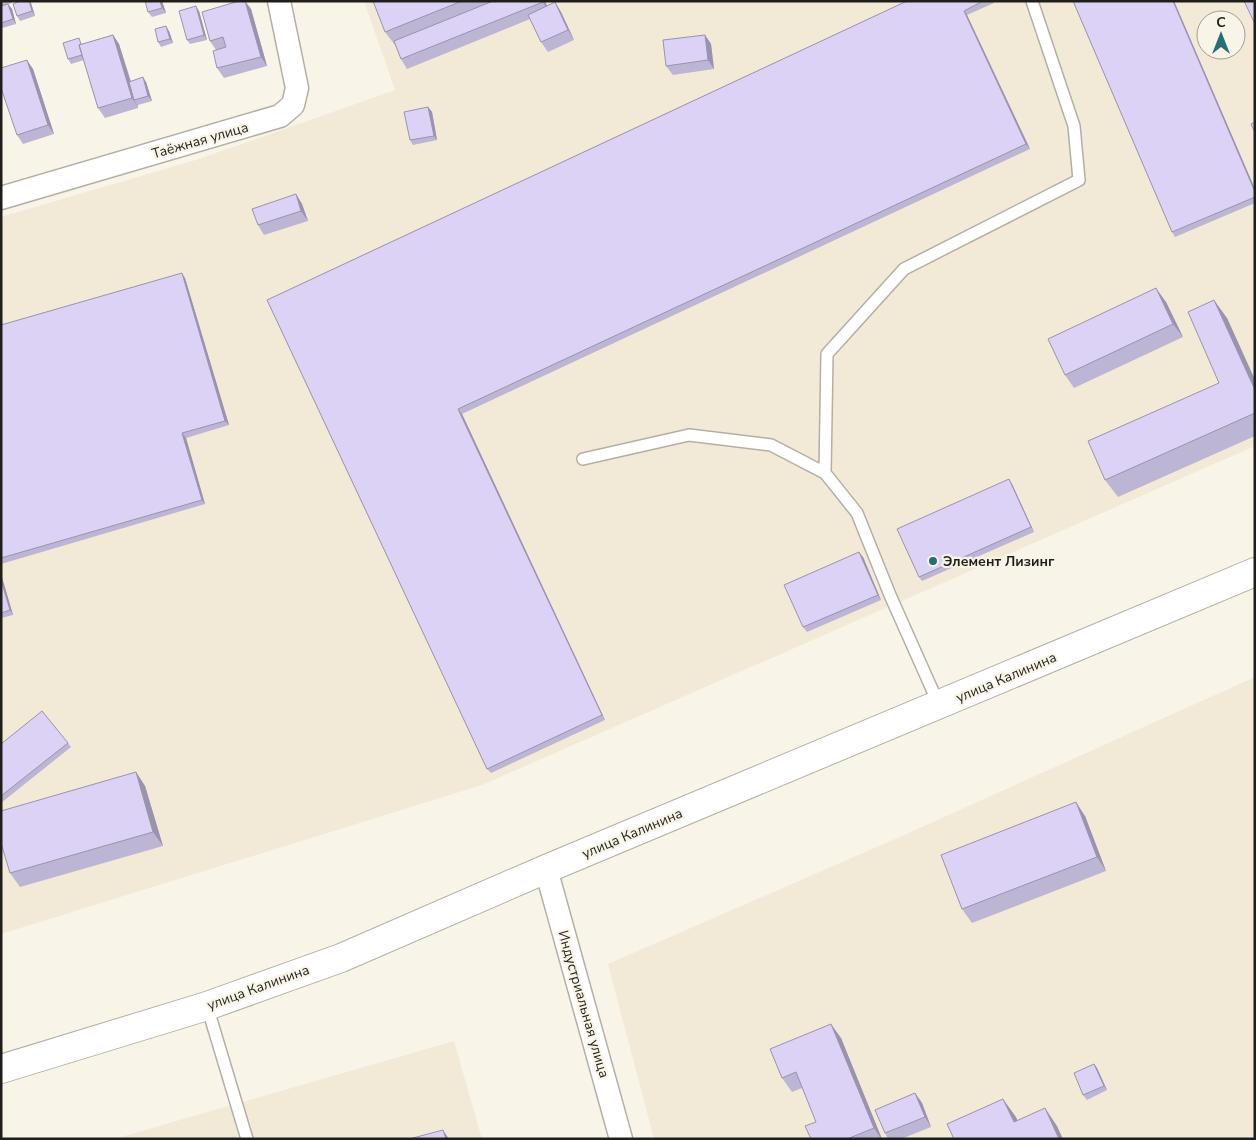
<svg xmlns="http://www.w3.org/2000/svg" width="1256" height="1140" viewBox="0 0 1256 1140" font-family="'Nunito Sans',sans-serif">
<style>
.built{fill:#f2ead7;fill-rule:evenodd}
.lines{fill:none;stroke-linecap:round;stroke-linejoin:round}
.service-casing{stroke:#b3afa4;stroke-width:14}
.minor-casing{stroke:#b3afa4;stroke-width:25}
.secondary-casing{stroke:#b3afa4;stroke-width:30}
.service{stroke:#fff;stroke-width:11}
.minor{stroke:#fff;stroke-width:22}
.secondary{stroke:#fff;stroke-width:28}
.wall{fill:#bdb5d4}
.shaded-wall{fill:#9a93ac}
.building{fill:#dcd2f6;stroke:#9a93ac}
.poi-dot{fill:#256f77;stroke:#f9f4e8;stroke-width:2}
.labels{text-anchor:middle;stroke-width:4.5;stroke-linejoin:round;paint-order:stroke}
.street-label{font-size:14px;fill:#201e1a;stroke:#f9f4e8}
.poi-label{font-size:14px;font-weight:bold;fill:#201e1a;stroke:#f9f4e8;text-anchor:start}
</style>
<rect width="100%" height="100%" fill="#f9f4e8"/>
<path class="built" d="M364,1H1255V446L482,785L1,934V217L199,159L395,90ZM1206,20H1236V50H1206Z
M1255,677V1139H654L608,964L895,839Z
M454,1041L482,1139H114Z"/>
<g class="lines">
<defs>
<path id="service" d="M583,459L689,435L771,445L825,473L857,513L890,595L939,705
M825,473L827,354L904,269L1079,180L1074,126L1032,1
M207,1006L247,1139"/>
<path id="minor" d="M1,198L280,116L293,105L297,88L279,1
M546,869L621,1139"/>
<path id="secondary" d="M1,1069L207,1006L341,958L546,869L1255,572"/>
</defs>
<use href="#service" class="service-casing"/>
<use href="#minor" class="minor-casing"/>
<use href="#secondary" class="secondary-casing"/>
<use href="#service" class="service"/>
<use href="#minor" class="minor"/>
<use href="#secondary" class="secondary"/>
</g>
<path class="wall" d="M1,1H11L12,3L1,6Z
M20,1H30L31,3L35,16L20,21L17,16Z
M162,1L166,13L152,17L148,12Z
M371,1H545L547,6L555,2L561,12L574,40L548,52L541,42L530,19L407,69L401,59L395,45L385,32L374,3H373Z
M907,1H993L994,3L967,15L1030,149L462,414L605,720L491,773L487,769L267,300Z
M1073,1H1174L1255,189V203L1175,237L1172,232Z
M8,4L12,9L16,24L2,28L1,6Z
M251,9L267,66L224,78L217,68L216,50L210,41Z
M199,11L207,40L190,44L187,40Z
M169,31L173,43L161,47L158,42Z
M113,35L119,44L131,81L146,82L152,101L138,105V108L105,118L98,108L84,60L71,64L68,59L82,44Z
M705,35L711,44L714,69L673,75L666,66Z
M33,69L54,134L23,144L17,135Z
M428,107L432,112L437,140L413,145L410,140Z
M296,194L302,204L308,221L264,235L258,225Z
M185,278L229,425L186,438L205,504L1,564V325Z
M1166,302L1183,337L1074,388L1065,375Z
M1227,318L1255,380V436L1118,497L1105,480L1219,383Z
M1012,484L1034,532L922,581L919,577Z
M863,557L881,600L807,632L803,627Z
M1,574L13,615L1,618Z
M68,743L71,747L1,803V744Z
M136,772L145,786L163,846L20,887L10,873Z
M1085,816L1106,871L972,923L962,909Z
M841,1038L882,1139H811L816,1122L802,1088L792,1092L782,1078Z
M1094,1064L1097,1068L1107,1090L1087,1100L1083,1095Z
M915,1093L922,1103L931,1127L901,1139H888L885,1133Z"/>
<path class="shaded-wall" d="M29,1H30L31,3L35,16L32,11Z
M160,1H162L166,13L162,8Z
M245,1L251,9L267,66L261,57Z
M542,1H545L549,11Z
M1173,1H1174L1255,189V192Z
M555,2L561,12L574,40L568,30Z
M8,4L12,9L16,24L13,19Z
M196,6L199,11L207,40L204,35Z
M964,11L967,15L1030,149L1026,144Z
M166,26L169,31L173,43L170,39Z
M113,35L119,44L136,100H134L138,108L132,98Z
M705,35L711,44L714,69L708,60Z
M27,60L33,69L54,134L48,125Z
M143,77L146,82L152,101L148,96Z
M428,107L432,112L437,140L434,136Z
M296,194L302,204L308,221L301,211Z
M182,273L185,278L229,425L225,421Z
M1156,288L1166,302L1183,337L1173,324Z
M1214,300L1227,318L1255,380V390Z
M458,409L462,414L605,720L602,715Z
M182,433L186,438L205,504L202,500Z
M1009,479L1012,484L1034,532L1031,527Z
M859,552L863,557L881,600L878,595Z
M1,574L13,615L10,610L1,580Z
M136,772L145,786L163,846L153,832Z
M1076,802L1085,816L1106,871L1097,857Z
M831,1024L841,1038L882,1139H881L874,1128Z
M1094,1064L1097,1068L1107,1090L1104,1086Z
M915,1093L922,1103L931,1127L925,1117Z
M1003,1099L1016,1117L1026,1139L1014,1122Z
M1045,1108L1057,1126L1063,1139H1059Z
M443,1130L449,1139H446Z"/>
<path class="building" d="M20,1H29L32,11L17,16L13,4Z
M145,1H160L162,8L148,12Z
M239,1H245L261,57L217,68L213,51L226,47L223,37L210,41L202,12Z
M373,1H462L385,32Z
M493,1H542L543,2L401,59L394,41Z
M907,1H983L964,11L1026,144L458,409L602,715L487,769L267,300Z
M1073,1H1173L1255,192V197L1172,232Z
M1244,1H1255V24Z
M555,2L568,30L541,42L528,15Z
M8,4L13,19L1,23V6Z
M196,6L204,35L187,40L179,11Z
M166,26L170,39L158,42L155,29Z
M113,35L132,98L98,108L79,45Z
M705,35L708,60L666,66L663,40Z
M79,38L81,44L79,45L82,55L68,59L63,43Z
M27,60L48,125L17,135L1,88V68Z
M143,77L148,96L134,100L129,82Z
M428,107L434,136L410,140L404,112Z
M1255,122V133L1251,124Z
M296,194L301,211L258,225L252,209Z
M182,273L225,421L182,433L202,500L1,558V325Z
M1156,288L1173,324L1065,375L1048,339Z
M1214,300L1255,390V413L1105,480L1088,441L1219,383L1188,312Z
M1009,479L1031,527L919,577L897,529Z
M859,552L878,595L803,627L784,585Z
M1,580L10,610L1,613Z
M42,711L68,743L1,796V744Z
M136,772L153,832L10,873L1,843V811Z
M1076,802L1097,857L962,909L941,855Z
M831,1024L874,1128L847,1139H811L805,1126L816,1122L796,1072L782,1078L770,1049Z
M1094,1064L1104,1086L1083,1095L1074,1073Z
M915,1093L925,1117L885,1133L875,1110Z
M1003,1099L1014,1122L1045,1108L1059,1139H954L947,1124Z
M443,1130L446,1139H409Z"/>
<circle class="poi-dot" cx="933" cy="561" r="5"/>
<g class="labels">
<g class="street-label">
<text transform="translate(200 140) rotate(-16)" y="5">Таёжная улица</text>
<text transform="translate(1006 677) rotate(-23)" y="5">улица Калинина</text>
<text transform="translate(632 833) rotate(-23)" y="5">улица Калинина</text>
<text transform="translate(258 987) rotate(-20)" y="5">улица Калинина</text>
<text transform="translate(584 1004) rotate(74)" y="5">Индустриальная улица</text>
</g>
<g class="poi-label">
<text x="943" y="566">Элемент Лизинг</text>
</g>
</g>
<rect width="1256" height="1140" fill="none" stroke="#201e1a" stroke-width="5"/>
<g transform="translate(1221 35)"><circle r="24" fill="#f9f4e8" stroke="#a29e96"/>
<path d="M0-4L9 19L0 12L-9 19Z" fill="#256f77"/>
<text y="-8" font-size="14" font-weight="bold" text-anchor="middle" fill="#201e1a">С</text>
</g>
</svg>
